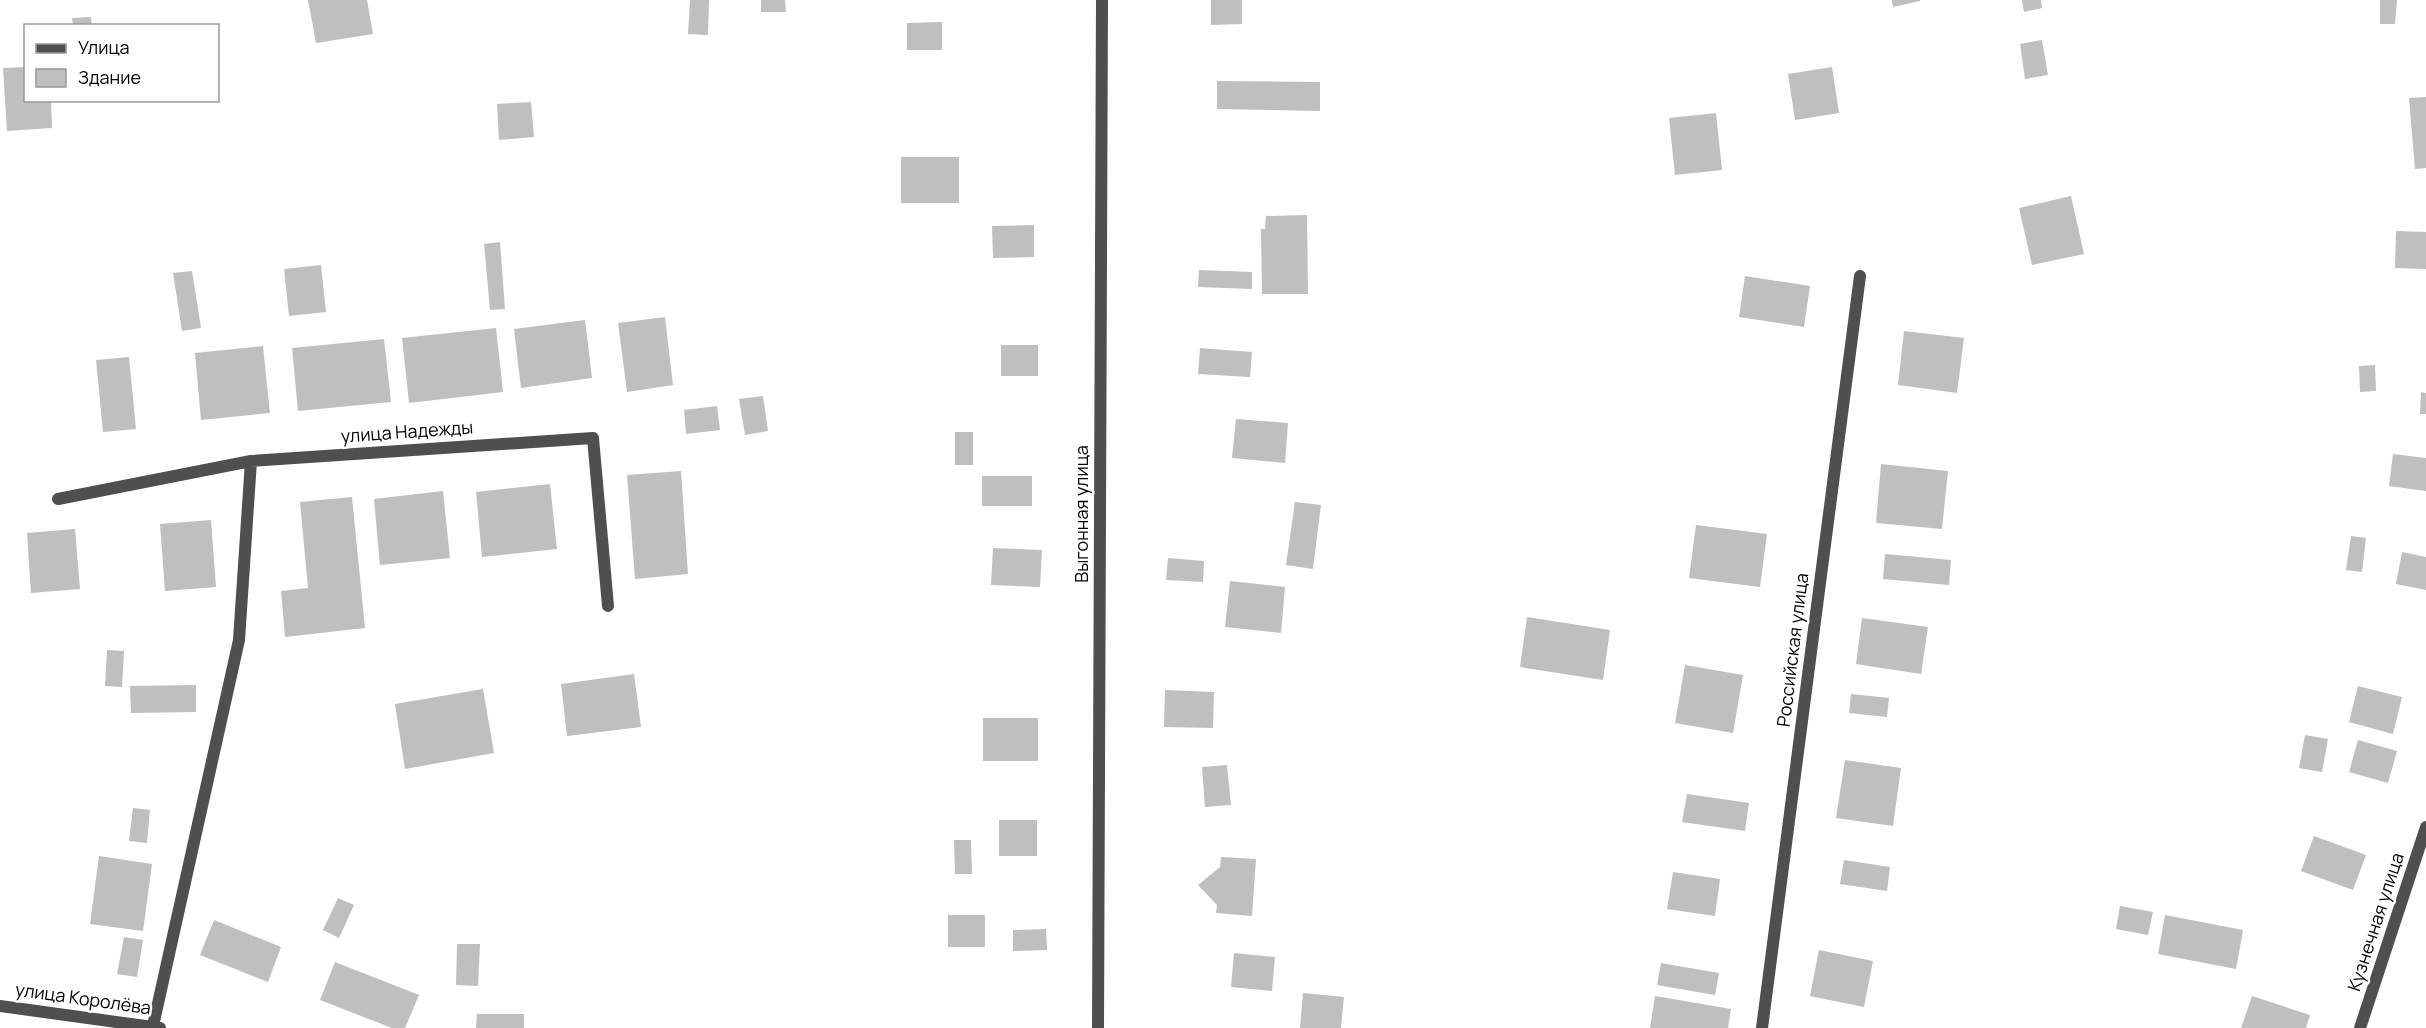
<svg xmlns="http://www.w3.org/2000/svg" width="2426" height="1028" viewBox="0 0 2426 1028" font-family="Manrope,sans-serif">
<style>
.building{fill:#bfbfbf}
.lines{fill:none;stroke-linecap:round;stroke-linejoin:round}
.service{stroke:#4f4f4f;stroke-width:12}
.minor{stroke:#4f4f4f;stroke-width:12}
.labels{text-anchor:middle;stroke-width:5;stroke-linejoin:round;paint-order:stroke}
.street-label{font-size:18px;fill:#000;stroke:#fff}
</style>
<rect width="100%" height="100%" fill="#fff"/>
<path class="building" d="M308,0H367L373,34L316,43Z
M690,0H709L708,35L688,34Z
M761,0H785L786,12H761Z
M1211,0H1242V24L1211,25Z
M1892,0H1920V1L1893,7Z
M2022,0H2041L2042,8L2024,12Z
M2380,0H2397L2395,24H2380Z
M91,17L92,26H73L72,18Z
M942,22V50H907V23Z
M2042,40L2048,75L2025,79L2020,44Z
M26,67V100H51L52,128L7,131L3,68Z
M1832,67L1839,113L1795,120L1788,74Z
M1217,81L1320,82V111L1217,109Z
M2426,97V168L2415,169L2409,98Z
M531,102L534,137L499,140L497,104Z
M1716,113L1722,170L1675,175L1669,118Z
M901,157H959V203H901Z
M2071,196L2084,254L2032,265L2019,208Z
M1307,215L1308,294H1262L1261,229H1265L1266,216Z
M1034,225V257L993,258L992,226Z
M2396,231L2426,232V269L2395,268Z
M500,242L505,309L490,310L484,244Z
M321,265L326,312L289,316L284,269Z
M1199,270L1252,272V289L1198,287Z
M192,271L201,328L182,331L173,273Z
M1745,276L1810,286L1804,327L1739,317Z
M665,317L673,385L627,392L618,323Z
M585,320L592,378L521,388L514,329Z
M496,328L503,392L409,403L402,338Z
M1904,331L1964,338L1957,393L1898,385Z
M384,339L391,402L298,411L292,348Z
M1001,345H1038V376H1001Z
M263,346L270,413L201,420L195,353Z
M1200,348L1252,352L1250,377L1198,374Z
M129,357L136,429L103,432L96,360Z
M2375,365L2376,391L2360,392L2359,366Z
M2421,392L2426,393V414H2420Z
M763,396L768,431L745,435L739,399Z
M717,406L720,430L686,434L684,410Z
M1236,419L1288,423L1285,463L1232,458Z
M955,432H973V465H955Z
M2393,454L2426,458V491L2389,486Z
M1881,464L1948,471L1942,529L1876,523Z
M681,471L688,574L635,579L627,475Z
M982,476H1032V506H982Z
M550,484L557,549L482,557L476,492Z
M443,491L450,558L380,565L374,499Z
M352,497L365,628L285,637L281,591L308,588L300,502Z
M1295,502L1321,505L1313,569L1286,565Z
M211,520L216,587L165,591L160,524Z
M1696,525L1767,534L1760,587L1689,578Z
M75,529L80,589L31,593L27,533Z
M2351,536L2366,538L2362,572L2346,570Z
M993,548L1042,550L1040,587L991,585Z
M2402,552L2426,557V590L2396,584Z
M1885,554L1951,560L1949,585L1883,579Z
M1168,558L1204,561L1203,582L1166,580Z
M1230,581L1285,587L1281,633L1225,627Z
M1527,617L1610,630L1603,680L1520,667Z
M1862,618L1928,627L1921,674L1856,664Z
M107,650L124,651L122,687L105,686Z
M1685,665L1743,675L1733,733L1675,723Z
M634,674L641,727L567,736L561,684Z
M196,685V712L131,713L130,686Z
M2358,686L2402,697L2393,734L2349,722Z
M483,689L494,753L405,769L395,704Z
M1165,690L1214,692L1213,728L1164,727Z
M1851,694L1889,698L1887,717L1849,713Z
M983,718H1038V761H983Z
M2305,735L2328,739L2322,772L2299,768Z
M2358,740L2397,751L2388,783L2349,772Z
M1845,760L1901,768L1893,826L1836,818Z
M1227,765L1231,805L1205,807L1202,767Z
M1687,794L1749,803L1745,831L1682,822Z
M133,808L150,810L147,843L129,841Z
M999,820H1037V856H999Z
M2314,836L2366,855L2353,890L2301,871Z
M954,840H971L972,874H955Z
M99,856L152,864L143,931L90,924Z
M1221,857L1256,859L1252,916L1216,913L1217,905L1198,885L1220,867Z
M1844,860L1890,867L1887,891L1840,884Z
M1673,872L1720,879L1715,916L1667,909Z
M338,898L354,905L339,938L323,930Z
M2120,906L2153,912L2148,935L2116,929Z
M948,915H985V947H948Z
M2165,915L2243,930L2236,969L2158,954Z
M214,920L281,947L268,982L200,955Z
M1046,929L1047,950L1013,951V930Z
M124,937L143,940L137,977L117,974Z
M457,944H480L478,986L456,985Z
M1819,950L1873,961L1864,1007L1810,996Z
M1234,953L1275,957L1272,991L1231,987Z
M335,962L419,995L405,1028H392L320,1000Z
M1661,963L1719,973L1715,995L1657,985Z
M1303,993L1344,997L1341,1028H1300Z
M1655,996L1731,1009L1728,1028H1650Z
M2252,996L2310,1015L2306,1028H2241Z
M477,1014H524V1028H476Z"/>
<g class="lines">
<path class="service" d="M1762,1028L1860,276"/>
<path class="minor" d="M58,499L251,461L593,438L608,606
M0,1006L160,1028
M153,1026L239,640L251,461
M1098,1028L1102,0
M2360,1028L2426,827"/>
</g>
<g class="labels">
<g class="street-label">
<text transform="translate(407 432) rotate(-4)" y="6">улица Надежды</text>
<text transform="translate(1082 514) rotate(-90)" y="6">Выгонная улица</text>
<text transform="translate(1793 650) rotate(-83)" y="6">Российская улица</text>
<text transform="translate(2376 922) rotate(-72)" y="6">Кузнечная улица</text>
<text transform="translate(83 999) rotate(8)" y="6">улица Королёва</text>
</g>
</g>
<rect x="24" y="24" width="195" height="78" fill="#ffffff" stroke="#999999" stroke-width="1.5"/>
<rect x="36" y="44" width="30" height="9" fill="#4f4f4f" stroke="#999999" stroke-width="1.5"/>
<text x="78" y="54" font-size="18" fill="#000000">Улица</text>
<rect x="36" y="69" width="30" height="18" fill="#bfbfbf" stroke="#999999" stroke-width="1.5"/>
<text x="78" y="84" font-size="18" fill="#000000">Здание</text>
</svg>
